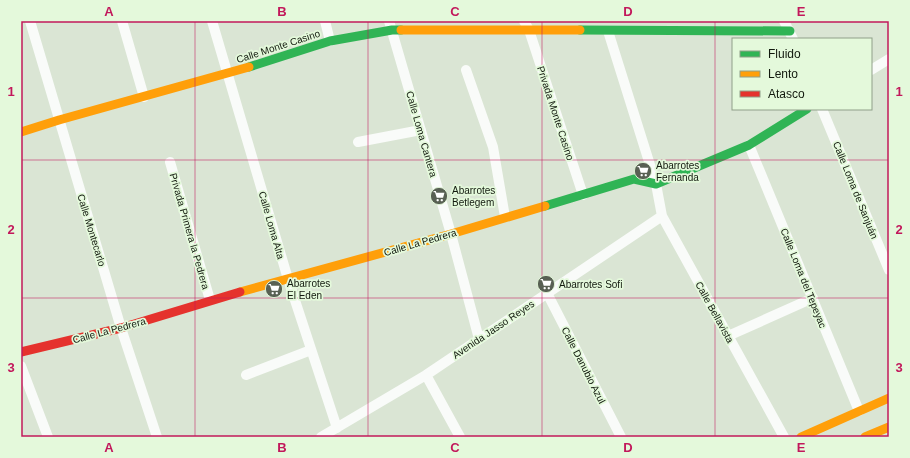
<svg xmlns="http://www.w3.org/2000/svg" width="910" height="458" viewBox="0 0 910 458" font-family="Arial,sans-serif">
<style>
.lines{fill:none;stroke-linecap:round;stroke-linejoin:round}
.street{stroke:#f9fbf9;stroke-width:10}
.fast{stroke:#30b455;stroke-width:9}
.slow{stroke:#ff9f0a;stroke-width:9}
.jam{stroke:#e5322d;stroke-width:9}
.grid{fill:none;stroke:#c2185b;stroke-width:1;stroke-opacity:0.55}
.labels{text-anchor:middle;stroke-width:3.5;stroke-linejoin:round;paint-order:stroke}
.street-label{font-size:10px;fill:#12190e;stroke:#e4f9db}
.poi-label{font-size:10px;fill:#12190e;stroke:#e4f9db;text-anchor:start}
.neatline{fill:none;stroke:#c2185b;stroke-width:1.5}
.grid-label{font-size:13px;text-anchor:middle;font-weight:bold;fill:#c2185b}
</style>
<rect width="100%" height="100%" fill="#dae5d4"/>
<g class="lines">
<path class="street" d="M30,21L121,328L157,437
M122,21L144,97
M212,21L288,279L337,428
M325,21L330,41
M389,21L451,234L479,339
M524,21L529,30L583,195
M784,21L793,39
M608,31L656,184L662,216L784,437
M466,70L493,147L505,217
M871,70L889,59
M822,109L889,270
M358,142L421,130
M749,145L859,411
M170,162L210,300
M547,293L621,437
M728,336L813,298
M21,366L48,437
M246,375L311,350
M426,375L460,437
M321,437L426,375L662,216"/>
<path class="fast" d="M580,30L790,31
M249,67L330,41L392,30H401
M545,206L634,179L656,184L749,145L807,109"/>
<path class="slow" d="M401,30H580
M21,132L59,120L249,67
M240,292L451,234L545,206
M801,437L889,398
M865,437L889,427"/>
<path class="jam" d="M21,352L121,328L240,292"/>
</g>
<path class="grid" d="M195,21V437M368,21V437M542,21V437M715,21V437M21,160H889M21,298H889"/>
<defs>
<symbol id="supermarket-disc" viewBox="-11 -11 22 22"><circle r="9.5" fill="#586053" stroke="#e4f9db"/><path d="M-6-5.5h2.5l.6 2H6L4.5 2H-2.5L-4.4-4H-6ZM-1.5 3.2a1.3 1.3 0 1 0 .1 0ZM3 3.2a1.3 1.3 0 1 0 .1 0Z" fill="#fff"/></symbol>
</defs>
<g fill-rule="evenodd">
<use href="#supermarket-disc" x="633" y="161" width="20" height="20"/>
<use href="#supermarket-disc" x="429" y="186" width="20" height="20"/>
<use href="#supermarket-disc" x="536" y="274" width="20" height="20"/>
<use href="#supermarket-disc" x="264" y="279" width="20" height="20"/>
</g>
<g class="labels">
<g class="street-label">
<text transform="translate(278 46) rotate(-18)" y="4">Calle Monte Casino</text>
<text transform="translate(556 113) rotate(72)" y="4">Privada Monte Casino</text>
<text transform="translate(422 134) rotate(74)" y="4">Calle Loma Cantera</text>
<text transform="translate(856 190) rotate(68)" y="4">Calle Loma de Sanjuán</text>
<text transform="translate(272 225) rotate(74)" y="4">Calle Loma Alta</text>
<text transform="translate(92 230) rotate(73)" y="4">Calle Montecarlo</text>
<text transform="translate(190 231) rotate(74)" y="4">Privada Primera la Pedrera</text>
<text transform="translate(420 242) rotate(-16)" y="4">Calle La Pedrera</text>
<text transform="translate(804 278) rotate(68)" y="4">Calle Loma del Tepeyac</text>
<text transform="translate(715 312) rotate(61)" y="4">Calle Bellavista</text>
<text transform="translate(493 329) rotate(-34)" y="4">Avenida Jasso Reyes</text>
<text transform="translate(109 330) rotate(-15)" y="4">Calle La Pedrera</text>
<text transform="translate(584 365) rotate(63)" y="4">Calle Danubio Azul</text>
</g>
<g class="poi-label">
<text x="656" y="169">Abarrotes<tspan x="656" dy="12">Fernanda</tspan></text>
<text x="452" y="194">Abarrotes<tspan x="452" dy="12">Betlegem</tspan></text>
<text x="287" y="287">Abarrotes<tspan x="287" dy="12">El Eden</tspan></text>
<text x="559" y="288">Abarrotes Sofi</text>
</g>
</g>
<rect width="910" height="458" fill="none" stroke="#e4f9db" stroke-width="44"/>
<rect x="732" y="38" width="140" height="72" fill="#e4f9db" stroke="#909f89"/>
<rect x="740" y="51" width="20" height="6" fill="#30b455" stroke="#909f89"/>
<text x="768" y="58" font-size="12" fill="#12190e">Fluido</text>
<rect x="740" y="71" width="20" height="6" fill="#ff9f0a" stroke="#909f89"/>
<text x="768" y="78" font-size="12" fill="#12190e">Lento</text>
<rect x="740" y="91" width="20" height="6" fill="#e5322d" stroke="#909f89"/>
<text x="768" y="98" font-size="12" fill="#12190e">Atasco</text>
<rect x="22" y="22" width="866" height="414" class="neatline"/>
<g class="grid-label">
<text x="109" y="16">A</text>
<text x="282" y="16">B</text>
<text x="455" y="16">C</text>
<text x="628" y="16">D</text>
<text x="801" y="16">E</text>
<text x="11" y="96">1</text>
<text x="899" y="96">1</text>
<text x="11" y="234">2</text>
<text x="899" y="234">2</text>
<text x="11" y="372">3</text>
<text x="899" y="372">3</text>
<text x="109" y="452">A</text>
<text x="282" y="452">B</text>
<text x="455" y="452">C</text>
<text x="628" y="452">D</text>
<text x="801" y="452">E</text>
</g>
</svg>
